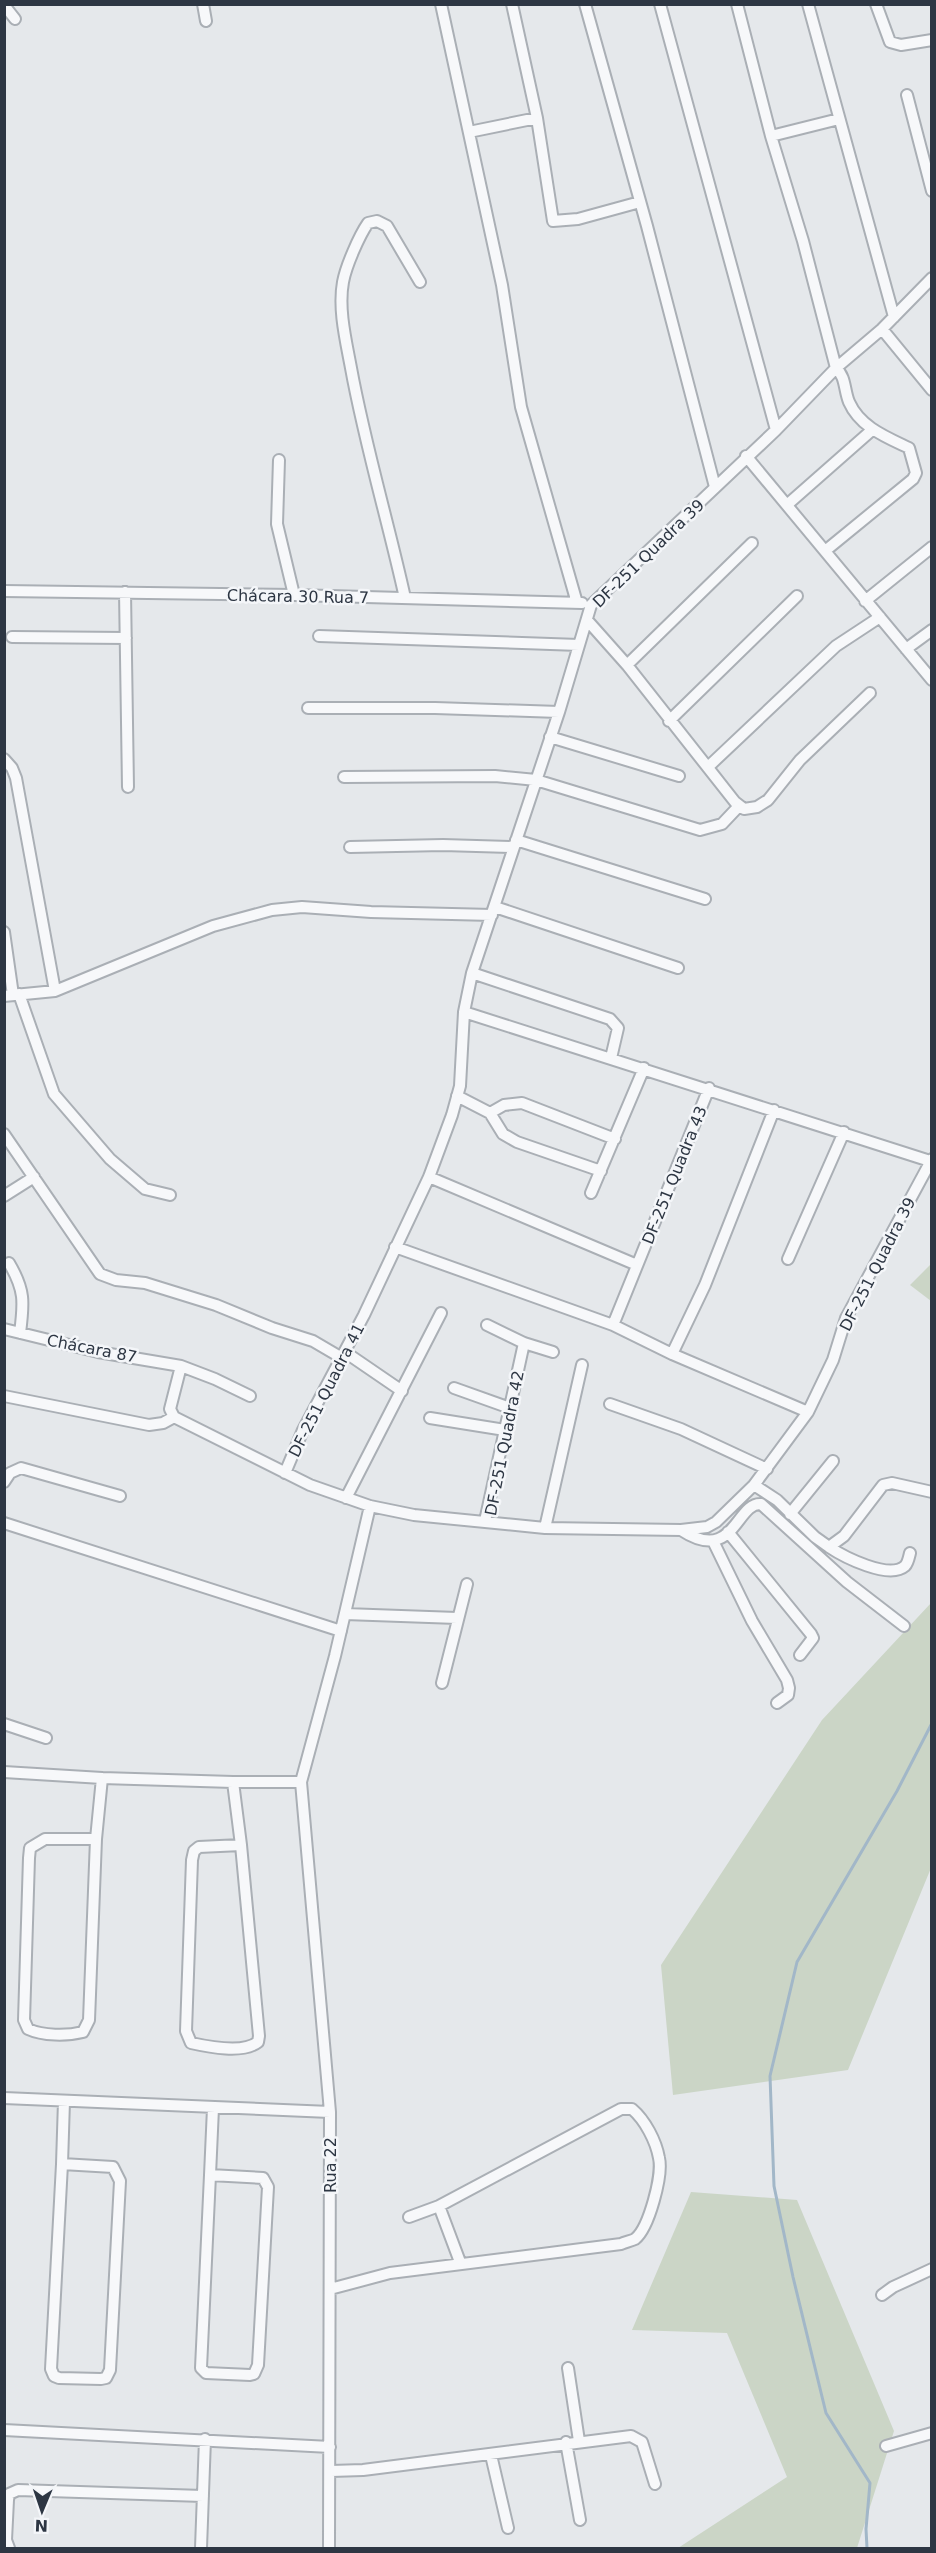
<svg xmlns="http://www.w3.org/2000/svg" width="936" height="2553" viewBox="0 0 936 2553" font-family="'DejaVu Sans',sans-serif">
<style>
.green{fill:#cbd5c6}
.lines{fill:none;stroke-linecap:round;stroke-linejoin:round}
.stream{stroke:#a2b7c8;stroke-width:3}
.minor-casing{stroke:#aaafb5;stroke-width:14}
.minor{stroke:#f7f8fa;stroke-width:10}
.labels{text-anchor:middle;stroke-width:5;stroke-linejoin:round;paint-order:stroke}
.street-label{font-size:16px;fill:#2d3643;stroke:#f4f6f9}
</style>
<rect width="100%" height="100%" fill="#e5e8eb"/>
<path class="green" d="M931,1264V1301L910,1285Z
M931,1603V1868L848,2070L673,2095L661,1965L822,1720Z
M691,2192L797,2200L894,2431L857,2548H678L787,2477L727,2333L632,2330Z"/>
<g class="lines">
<path class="stream" d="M867,2548L866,2529L870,2483L826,2413L793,2277L774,2186L770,2076L797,1962L897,1791L932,1723"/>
<defs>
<path id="minor" d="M203,4L206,21
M441,4L502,285L521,407L577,603
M512,4L537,118L553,221L578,219L640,202
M585,4L647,226L715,487
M660,4L776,430
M737,4L771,136L803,241L836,368C846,377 844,390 849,402C860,427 886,437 909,448L916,473L913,479L825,551
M808,4L894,317
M876,4L890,42L901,45L932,40
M4,5L15,19
M907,95L932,191
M469,132L537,118
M771,136L839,119
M882,329L932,390
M746,456L932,680
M279,460L277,524L294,595
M788,504L872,430
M4,591L294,595L582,603
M125,592L128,787
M405,598C388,521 365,445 351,368C346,341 338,309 343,282C346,266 359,236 368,223L377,221L387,226L420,282
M865,601L932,547
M587,620L627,665L735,802L744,809L757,807L768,800L800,760L870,693
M319,636L579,645
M12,637L126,638
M906,649L932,630
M627,665L752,543
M308,708H435L559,712
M669,721L797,596
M550,737L679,776
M4,759L12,768L16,778L55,991
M708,767L836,646L880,617
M344,777L495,776L536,780L700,830L722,824L739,806
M516,840L705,899
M350,847L443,845L513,847
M495,907L678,968
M4,932L13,995
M472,973L610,1019L618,1028L611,1058
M19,994L54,1094L110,1159L145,1189L170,1195
M4,996L55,991L213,926L272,910L302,907L371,912L492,915
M464,1012L930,1161
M457,1096L490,1113L503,1134L517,1142L601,1171
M490,1113L504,1105L522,1103L615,1139
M4,1134L100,1274L116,1280L145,1283L216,1305L272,1328L313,1341L342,1358
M429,1177L637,1265
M591,1193L644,1068
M4,1196L34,1177
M395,1247L613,1325L672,1354L808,1412
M788,1259L844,1132
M9,1263C25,1290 24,1302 20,1333
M487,1325L524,1343L553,1352
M613,1325L709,1088
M4,1329L98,1352L181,1366L215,1379L250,1396
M345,1352L402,1391
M672,1354L705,1285L774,1110
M454,1388L510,1408
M4,1396L149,1425L163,1423L174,1417L170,1409L181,1366
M610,1404L681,1429L767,1469
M174,1417L310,1485L370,1506L414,1515L545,1528L681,1530L707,1527L716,1522L754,1485L808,1412L833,1360L846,1318L932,1159
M430,1418L505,1430
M285,1473L303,1430L364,1315L429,1177L452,1115L460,1086L464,1012L472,973L559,712L591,605L776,430L836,368L882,329L932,278
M4,1482L10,1473L21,1468L120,1496
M754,1485L777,1500L815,1537L829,1547L844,1536L883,1485L892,1483L932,1492
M346,1498L441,1313
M790,1514L833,1461
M485,1521L524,1343
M4,1523L341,1631
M545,1528L582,1365
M681,1530C734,1565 736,1502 761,1504L847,1582L904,1626
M728,1532L811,1634L813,1638L800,1655
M713,1541L752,1621L787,1680L789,1688L788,1695L777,1703
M829,1547C844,1557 889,1580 905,1566C908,1563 909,1557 910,1553
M345,1614L457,1618
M442,1683L467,1584
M4,1724L46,1738
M4,1772L102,1778L233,1782L241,1845
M233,1782H301
M45,1839H96L89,2020L83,2032C67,2036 43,2036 28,2029L24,2020L29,1858L30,1848Z
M96,1839L102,1778
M241,1845L259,2036L258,2042C243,2054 209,2047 191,2043L186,2031L192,1860L194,1851L199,1847Z
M4,2098L330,2112
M62,2164L113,2167L120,2181L110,2370L106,2378L101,2379L59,2378L54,2376L51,2369Z
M62,2164L64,2101
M210,2175L263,2178L268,2187L258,2365L254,2374L250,2375L206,2373L201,2368Z
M210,2175L213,2108
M439,2206L460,2262
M330,2289L390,2273L621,2244C625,2242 631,2241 635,2239C649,2228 663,2175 659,2158C656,2141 645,2120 632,2109H621L439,2206L409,2217
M882,2295L893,2287L932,2269
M568,2368L579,2441
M4,2430L330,2447
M566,2442L580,2520
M886,2446L932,2433
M491,2455L508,2528
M331,2471L363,2470L631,2436L642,2442L655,2484
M9,2548L6,2540L8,2500L9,2494L18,2490L203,2496
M201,2548L205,2439
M329,2548L330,2112L301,1782L335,1656L370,1506"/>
</defs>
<use href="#minor" class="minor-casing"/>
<use href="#minor" class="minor"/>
</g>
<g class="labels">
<g class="street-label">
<text transform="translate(648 553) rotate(-44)" y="6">DF-251 Quadra 39</text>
<text transform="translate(298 596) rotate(1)" y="6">Chácara 30 Rua 7</text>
<text transform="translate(674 1175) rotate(-68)" y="6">DF-251 Quadra 43</text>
<text transform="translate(877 1264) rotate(-63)" y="6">DF-251 Quadra 39</text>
<text transform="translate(92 1348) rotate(11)" y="6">Chácara 87</text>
<text transform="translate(326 1390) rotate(-63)" y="6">DF-251 Quadra 41</text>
<text transform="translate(504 1443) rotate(-79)" y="6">DF-251 Quadra 42</text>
<text transform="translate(330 2165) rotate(-90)" y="6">Rua 22</text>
</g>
</g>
<rect width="936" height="2553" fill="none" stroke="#2d3643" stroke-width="12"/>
<g transform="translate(42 2511) rotate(182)" stroke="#f4f6f9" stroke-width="4.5" paint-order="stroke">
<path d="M0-4.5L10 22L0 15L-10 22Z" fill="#2d3643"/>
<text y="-9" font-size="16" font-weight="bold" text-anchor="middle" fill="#2d3643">N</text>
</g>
</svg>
